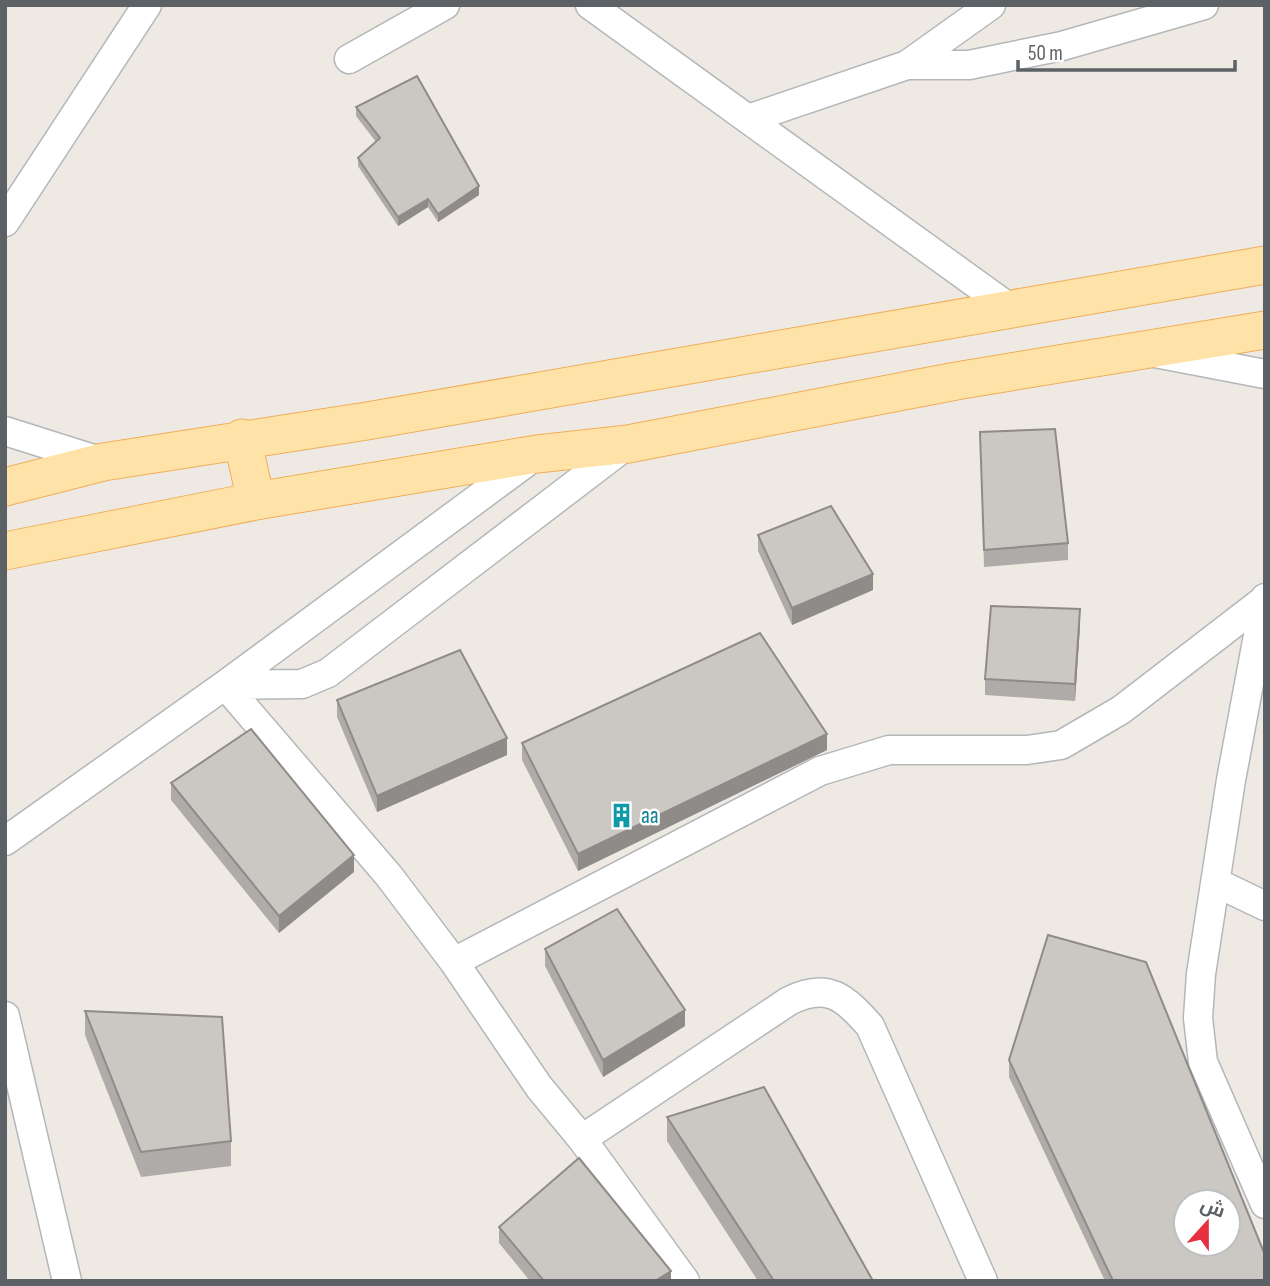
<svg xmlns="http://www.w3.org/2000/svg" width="1270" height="1286" viewBox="0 0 1270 1286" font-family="'Sofia Sans Condensed',Cairo,sans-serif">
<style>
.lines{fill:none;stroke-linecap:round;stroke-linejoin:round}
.minor-casing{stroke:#b4b7ba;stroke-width:31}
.major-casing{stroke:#f0ae5a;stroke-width:39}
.minor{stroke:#fff;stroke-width:28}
.major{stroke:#fee2a8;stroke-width:37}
.wall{fill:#afaba8}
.shaded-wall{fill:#8e8b88}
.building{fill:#cbc7c3;stroke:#8e8b88;stroke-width:2;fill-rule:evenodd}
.labels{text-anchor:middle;stroke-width:5;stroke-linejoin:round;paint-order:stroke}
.culture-label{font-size:23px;fill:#0d838f;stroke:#fff;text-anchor:start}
</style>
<rect width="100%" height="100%" fill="#eeeae3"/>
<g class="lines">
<defs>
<path id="minor" d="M590,5L1011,309
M349,59L445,5
M907,65L991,5
M748,119L907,65H969L1062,46L1204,5
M5,222L147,5
M1155,353L1265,374
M5,431L103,462
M1265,598L1231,780L1201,974L1198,1018L1203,1062L1265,1204
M225,685L389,876L454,962L539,1087L582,1139L685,1281
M225,685L302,684L328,673L628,444
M5,841L225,685L535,456
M1217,883L1265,906
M454,962L820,771L889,750H1027L1061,745L1121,710L1264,600
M5,1016L67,1281
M582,1139L789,1001C828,981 845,998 870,1026L983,1281"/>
<path id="major" d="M242,438L256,501
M5,487L103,462L367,421L1265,265
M5,551L256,501L537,454L628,444L956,381L1265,330"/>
</defs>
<use href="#minor" class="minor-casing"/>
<use href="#major" class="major-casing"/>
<use href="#minor" class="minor"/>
<use href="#major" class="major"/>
</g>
<path class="wall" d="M356,107L479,195L438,222L428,207L398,226L358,166V158L376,142L356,116Z
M980,432L1068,543V560L984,567Z
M758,535L873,590L792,625L758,551Z
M1080,626L1075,701L985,695V679Z
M337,700L507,755L377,812L337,717Z
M522,743L827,750L578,871L522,760Z
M171,783L354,872L279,933L171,800Z
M545,949L685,1026L603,1077L545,966Z
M85,1011L231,1141V1166L141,1177L85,1035Z
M1009,1060L1265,1281H1105L1009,1077Z
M667,1117L873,1281H758L667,1141Z
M499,1227L671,1281H530L499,1243Z"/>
<path class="shaded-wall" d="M479,186V195L438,222V214Z
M428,199V207L398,226V217Z
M873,574V590L792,625V608Z
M1080,609V626L1075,701V684Z
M827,734V750L578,871V854Z
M507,738V755L377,812V796Z
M354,855V872L279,933V916Z
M685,1010V1026L603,1077V1060Z
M671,1271V1281H655Z"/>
<path class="building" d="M417,76L479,186L438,214L428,199L398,217L358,158L380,138L356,107Z
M1055,429L1068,543L984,550L980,432Z
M831,506L873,574L792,608L758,535Z
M991,606L1080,609L1075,684L985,679Z
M760,633L827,734L578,854L522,743Z
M460,650L507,738L377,796L337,700Z
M251,729L354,855L279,916L171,783Z
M617,909L685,1010L603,1060L545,949Z
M1048,935L1146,962L1265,1255V1281H1113L1009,1060ZM1186,1202H1228V1244H1186Z
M85,1011L222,1017L231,1141L141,1152Z
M764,1087L873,1281H774L667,1117Z
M579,1158L671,1271L655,1281H544L499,1227Z"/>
<defs>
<symbol id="building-bare" viewBox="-9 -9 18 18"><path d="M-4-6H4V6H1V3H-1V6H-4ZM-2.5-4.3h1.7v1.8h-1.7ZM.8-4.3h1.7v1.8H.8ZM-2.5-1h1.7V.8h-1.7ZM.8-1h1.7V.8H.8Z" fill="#0f9aa8" stroke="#fff" stroke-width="2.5" paint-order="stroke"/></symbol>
</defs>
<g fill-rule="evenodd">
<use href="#building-bare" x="604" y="798" width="35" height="35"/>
</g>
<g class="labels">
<g class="culture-label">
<text x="641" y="823">aa</text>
</g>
</g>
<rect width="1270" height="1286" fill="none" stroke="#5b6164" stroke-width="14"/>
<g transform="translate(1207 1223) rotate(21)"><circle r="33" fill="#ffffff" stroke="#bdc0c1" stroke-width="2"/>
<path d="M0-5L12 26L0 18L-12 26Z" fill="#e7303f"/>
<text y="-10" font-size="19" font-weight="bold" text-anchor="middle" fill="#5b6164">ش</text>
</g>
<path d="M1018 60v10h217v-10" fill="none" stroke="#5b6164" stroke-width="3.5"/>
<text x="1028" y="60" font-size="21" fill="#5b6164" stroke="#ffffff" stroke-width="5" paint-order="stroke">50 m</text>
</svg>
